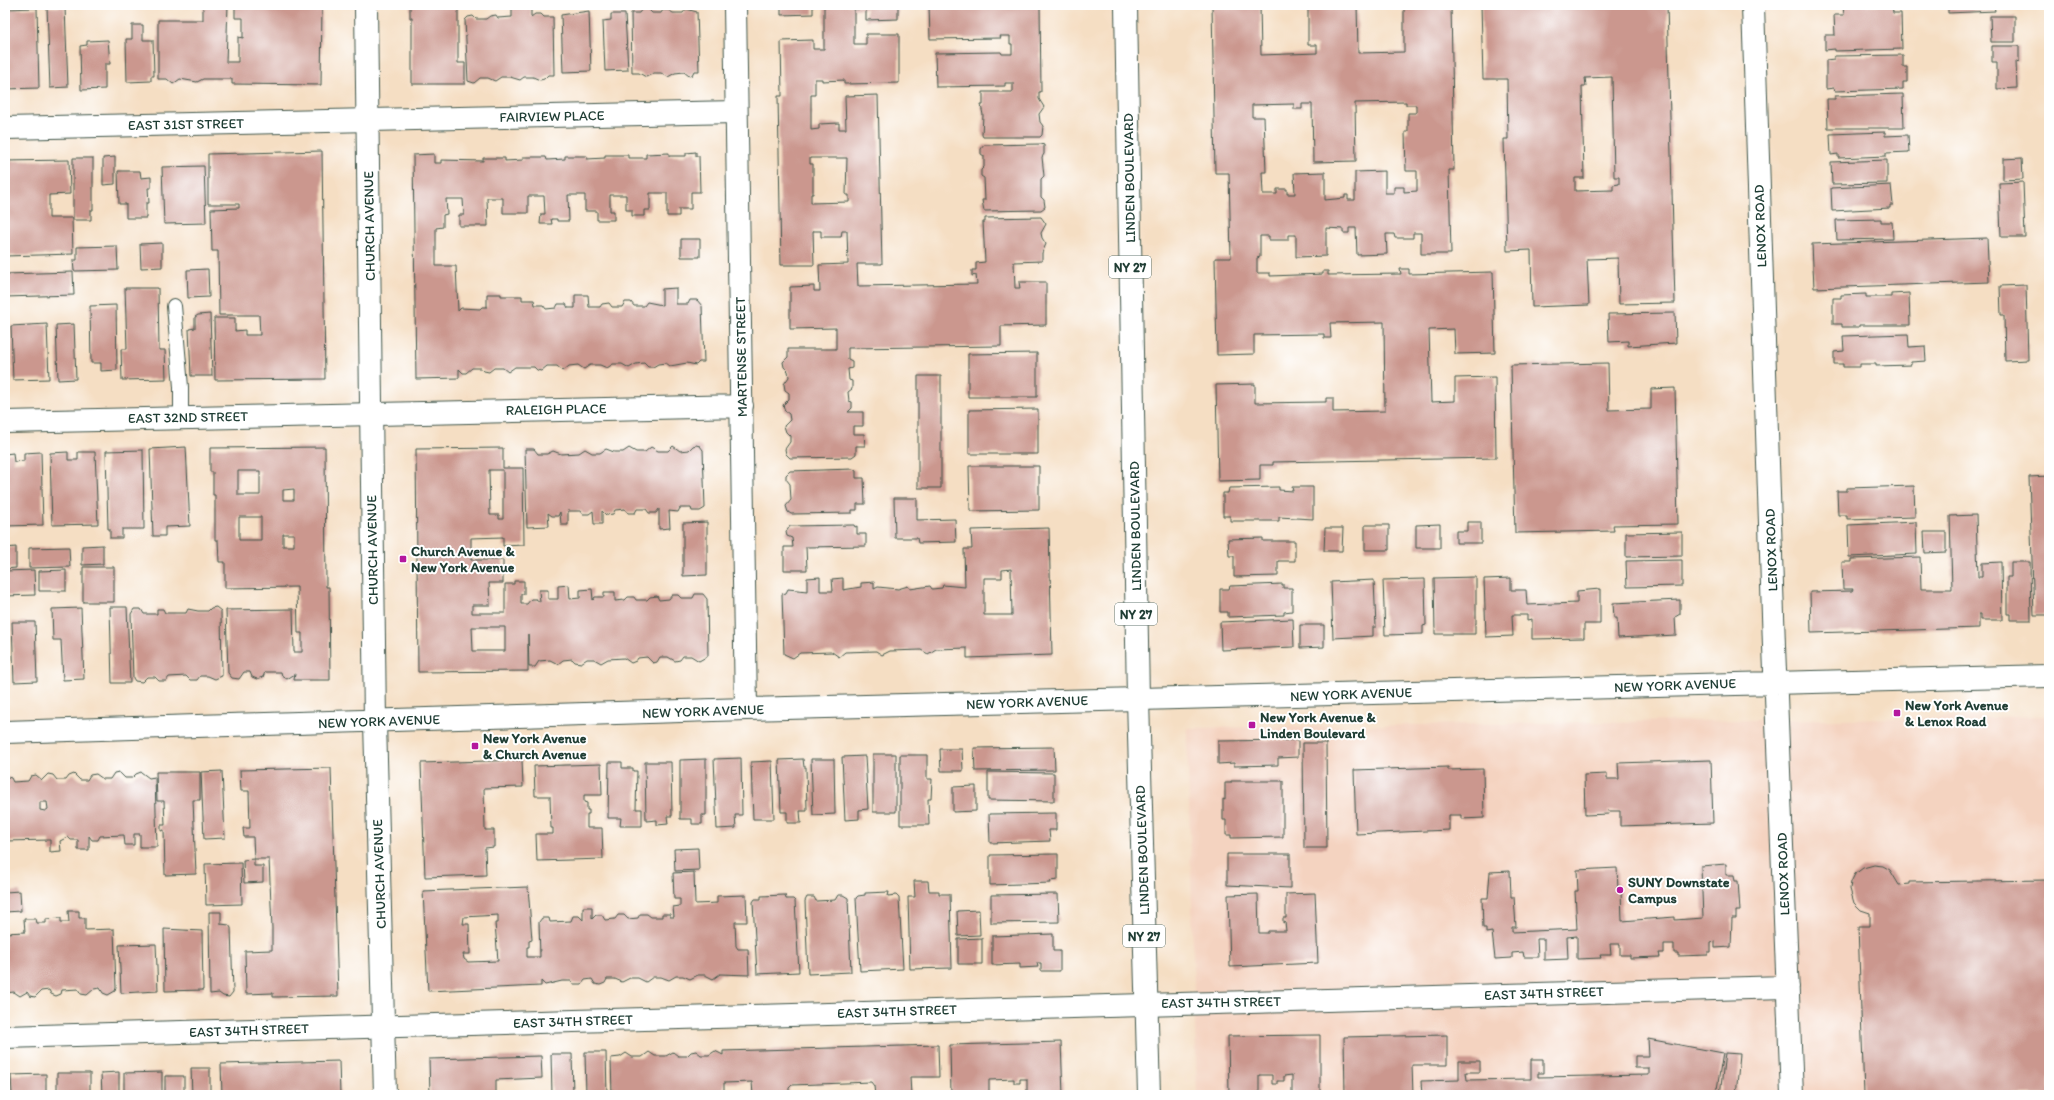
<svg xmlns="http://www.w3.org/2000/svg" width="2054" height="1100" viewBox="0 0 2054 1100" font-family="Itim,sans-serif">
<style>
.built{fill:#f4d3c0}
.building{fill:#cb978e;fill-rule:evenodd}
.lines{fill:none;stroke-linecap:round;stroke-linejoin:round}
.lane-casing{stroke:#3f5549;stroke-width:16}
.street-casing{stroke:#3f5549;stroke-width:24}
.secondary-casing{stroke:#3f5549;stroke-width:24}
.highway-casing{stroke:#3f5549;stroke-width:24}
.lane{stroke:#fff;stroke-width:14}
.street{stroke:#fff;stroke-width:22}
.secondary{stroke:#fff;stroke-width:22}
.highway{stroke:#fff;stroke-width:22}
.poi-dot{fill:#b5179e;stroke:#fff;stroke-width:1.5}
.labels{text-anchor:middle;stroke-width:4;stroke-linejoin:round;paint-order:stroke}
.shield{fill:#fff;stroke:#627771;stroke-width:1}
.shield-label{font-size:13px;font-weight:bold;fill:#1f3d34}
.street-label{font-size:14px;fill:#1f3d34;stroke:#fff}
.poi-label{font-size:14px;font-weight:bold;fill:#1f3d34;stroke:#fff;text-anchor:start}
</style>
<rect width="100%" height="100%" fill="#fff"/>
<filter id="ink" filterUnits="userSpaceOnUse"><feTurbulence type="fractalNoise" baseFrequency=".025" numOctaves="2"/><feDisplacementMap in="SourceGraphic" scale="8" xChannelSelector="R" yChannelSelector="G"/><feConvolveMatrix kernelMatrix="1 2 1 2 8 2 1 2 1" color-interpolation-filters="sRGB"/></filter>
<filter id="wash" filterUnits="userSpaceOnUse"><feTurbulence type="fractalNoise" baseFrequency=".012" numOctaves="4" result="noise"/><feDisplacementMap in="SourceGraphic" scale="16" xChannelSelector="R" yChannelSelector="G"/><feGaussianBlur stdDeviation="0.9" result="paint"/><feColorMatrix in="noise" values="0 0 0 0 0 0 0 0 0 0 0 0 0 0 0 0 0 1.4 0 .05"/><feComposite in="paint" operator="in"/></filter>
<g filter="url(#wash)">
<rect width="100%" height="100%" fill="#f5dec3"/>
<path class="built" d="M2049,716V1095H1197L1187,728Z"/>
<g id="blocks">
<path class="building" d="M203,5H228L226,62H238V37L243,38V18H235V5H322L321,85L232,84V79H203L197,82L180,79L173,84L167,79H158V20H203Z
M410,5H458V63H465V84H412V18H410Z
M781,5H813V14L781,15Z
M824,5H898V19L866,20V9H854V44H866V34H899V83L844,84V80L822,81V79H815V95H811V130L819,129V124L839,123V129H846L845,96L878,95L882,264H857L858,286L977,284L976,275L972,276V270H976V263L985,262L983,222H985V218L1041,217L1046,224L1041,233L1042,238L1046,244L1042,253V261L1014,262L1015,288H1020L1019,282H1046V325L1001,326V346L848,348V359L852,361V368L848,369L849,380L852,381V389L848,392L849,401L852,402V408L848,412H863V426H853V434H864L865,446H856V454L852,457L790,458L786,454L785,449L790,442V436L786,432L784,426L790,420L789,414L785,411L783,405L789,399V393L785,390L784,384L789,377L788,371L784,367L783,362L788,357V349H836V328L790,329V287L814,286V291H820L819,265L848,264L847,231H842L841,237H821V231H813L814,265H781L778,96H782L781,41L813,40V49H824ZM810,158H847L846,195H849V202L811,203V194H813V164H810Z
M929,5H1040L1041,92H1039V99L1044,107L1039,114L1040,122L1043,126L1042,135L1040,137H983L982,135L983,115L981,105H983V92H1013V83H1005V86L936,87L935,53L1001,52L1002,54H1012V44H1010V36H1000L1001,38L930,39Z
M1212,5H1260L1261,55L1317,53V45H1308V5H1357L1358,53L1404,52V5H1451L1454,170H1449L1451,254H1421V233H1413V238H1395L1394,234H1386L1387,254L1357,255L1356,228H1349V233H1343V229L1326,228V256L1296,257V235H1288V240H1269V236H1260V257L1257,258V273H1270V276L1323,274V271H1328V275L1401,274L1400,269H1409V274L1493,272L1495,353L1455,354L1454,329L1429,330L1431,402L1455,401V378L1495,377L1496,458L1273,462V465H1260V480L1218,481L1216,385L1255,384V403L1326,402V398H1333V412L1385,411L1384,322L1330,323L1331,338H1324V334L1254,335V354L1217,355L1215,258H1231L1229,173H1215ZM1406,102V105H1416V113H1408V132H1405L1406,171H1417V191L1404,192V187H1394V193H1385V171L1355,172V200H1348V195H1345V198L1325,200V172L1294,173L1295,194H1287V189H1277V194H1263L1262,172H1266L1264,117H1252V105L1294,104V109H1302V104H1312L1313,162L1356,161L1355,103Z
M1481,5H1667L1675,303L1619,304L1618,258L1587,259L1589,305L1532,307L1531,250L1507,251L1504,139H1508L1507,79H1483ZM1612,77L1614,177H1619V184L1613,185V190L1575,191V178H1584L1582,86H1586L1585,78Z
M1843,5H1892L1893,13H1901L1902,49L1835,51V49L1825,50V35H1835L1834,15H1844Z
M1948,5H1994L1995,11L1948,13Z
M47,7H65L68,87L50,88Z
M37,8L39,88L5,89V9Z
M512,8H531V17L535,14H541L544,17H553L554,75H548L544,79L540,80L533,77H524L520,80L510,77H501L495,81L488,78H480L474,83L468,81L465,20L468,17L473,16L476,19H486L490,16L496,15L498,18L512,17Z
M642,9H648L652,13H661L663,10H668L673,13H683L686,9L697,12L699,71H694L692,75L689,76L684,72L675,73L668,77L661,73H654L646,77L639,73H632L631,13H639Z
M589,11L591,71L563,72L561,15Z
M611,14H625L628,70L605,71L603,21L611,20Z
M1990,16H2015V42H1991Z
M132,25H143V40H153L154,76H151V81L127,82L126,39H132Z
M108,40L110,64H105V89L81,90L80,46L87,45V41Z
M1992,46H2019V62L2016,61L2017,88L1997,89V62H1992Z
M1903,55V67H1907V82H1903V89L1835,91L1834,88L1826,89V60L1834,59V56Z
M1903,94L1904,128H1828L1827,99H1835V96Z
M1885,132V136L1908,135L1909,152L1886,153V156L1838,158V154L1831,155L1830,134Z
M1041,144L1044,145V154L1042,157L1044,176L1041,179V197L1044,200L1045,207L1041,210L984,211L982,200H985L984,178L981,176V170L984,167V156L981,154V149L984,145Z
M322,151L325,379L215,380L214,318H235V331L245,330V335H260L259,315H219L218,251H212L211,209L239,208V204H208V154Z
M696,152V156H699L700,192H691V209H679V216H667V193H650V210H644V216H632V210H626V195H610V211H614V220H597V211H585V195H568L569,221H557V219H551L552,224H540L541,214H545L544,196H528V213H503V198H487L488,226H459V215H464L463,199H446L447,214L443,215V227L436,228V266H456L458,311L461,308L480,309L482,307H487V294H501V296H522V300H534L535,305H543L546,309L556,308L558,304H566L568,308H575V295H588L589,307H600L602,304L609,303L612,307H622L625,302H631L634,306H644L647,302L662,305V289L676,288V304H688L690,300H697L702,306L704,362H699L696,365L687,363L670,366L666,363L658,364L653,367H648L644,363L636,364L629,368L622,364H613L607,368L600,365H590L584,369L578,365L569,366L563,371L557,366H547L541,371L537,370L534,367H515L508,372L503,368H494L489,372L484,371L481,368H472L466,373H463L459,369V378L416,379L413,155L434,154V163H441V160L483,161V158H505V161L523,160V157H546L547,160L565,159V156H587V159L605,158V155H628V158H646V154L669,153V156H686V153Z
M115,157V184L103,185V158Z
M73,158H93V210H91V220H73Z
M2022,158L2023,179L2003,180V159Z
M69,160L70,194L49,195V218H72L73,254L5,256V161Z
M1887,160V183L1832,184L1831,162Z
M204,166L206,223L164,224L162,167Z
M118,171H140L141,178L151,177V188H148L149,203H146V218H126V204H119Z
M2023,182L2025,237H2001L1999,183Z
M1891,185L1893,205H1890V208L1832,211L1831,188Z
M1881,219V222H1892L1893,239L1837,240L1836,220Z
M1987,238L1989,282L1814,288L1812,244Z
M681,239H700V257H681Z
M162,243V267L141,268L140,244Z
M117,246L118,270L74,271L73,260H77V247Z
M208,269L209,297L188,298L187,270Z
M73,272L74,295L5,297V274Z
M2026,285L2028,360L2005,361L2004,315H2001L2000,286Z
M125,288H158L159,350H165L166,379L122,380L121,349H127Z
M1909,293L1910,325H1859V327H1842V324H1833V298H1841V295L1866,294V297H1891V294Z
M116,305L117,370L101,371V363H91L90,306Z
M1675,313L1676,343L1628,346V341L1609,342L1608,314Z
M210,314L212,376H191L189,329L195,328V317L198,315Z
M47,324L49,379L13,380L11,326Z
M74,324L76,379L58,380L56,325Z
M1908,334L1909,347L1925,346L1926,361L1911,362V365L1876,366V364H1860V367H1843V364H1834V352L1844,351L1843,336Z
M1037,353V397H968V354Z
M1608,363L1609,410L1651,409V389L1675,388L1678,524L1613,525L1614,531L1515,533L1511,365Z
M918,376H941V488H918Z
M1038,409V454H969V410Z
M696,445L700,446L703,450L705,508L700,511H692L691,508H680L678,512L669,511L670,528L659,529V509L656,513H649L646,509H637L635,513H628L625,509L615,510L613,514L606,515L602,511V524H594L593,511L589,514H583L581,511H568V525H561L560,512L558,516H552L548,513L549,526L527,527L525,449H534L538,454H547L553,451L561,454L579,453L585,449L592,453H600L606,449L614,452H623L629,448L636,452H645L651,447L658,451H668L673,446L680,451L689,450L693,446Z
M186,447L190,526L165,527V536H153L150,449Z
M325,447L326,587H329L330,680H294L295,674L287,679L282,676L281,672H265L263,677L257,679L252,677L250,672H244L239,679L232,678L228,673L226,610L293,609L294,652H302V633H298L297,587L225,588V562H219L218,540H215V495H213V472H210V448ZM238,471H260V495H238ZM294,489V500H283V490ZM239,517H261V540H239ZM283,534H294V546H283Z
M503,448V468H523L524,545L503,546V537L471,538V560H503V583H489L490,605H472V613H505V584H514V581H524V594H521V604H527L531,599H536L540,602L539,590H548V599H558V586L569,585L570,599L580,598V590L592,589L593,600L595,597H604V592H615V601L625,600L628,597H634L636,600H647L650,597L657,596L659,600L669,599L672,595H678L681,598H693L695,594H703L707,599L708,656L699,661L691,656H683L680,660L675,661L668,657H660L657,662L653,663L647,657L638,658L636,661L631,663L624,658L608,659L601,663L594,659H587L581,663L575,662L572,659L563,660L558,664L550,660L539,661L535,667H529L528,634V671L418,672L416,449ZM489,470H503V519H499V515H490ZM472,627H505V651H473Z
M143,450L144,529H122V538H110V529H108L106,451Z
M41,452L43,525L5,526V454L13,453L14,462L24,461V453Z
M68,452V460H78V452H95L98,524L52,525L50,453Z
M969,466H1039V510L970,511Z
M853,469L856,471V478H864L865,504H857V510H852V513L791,514L788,512L786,506L791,500L790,484L786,479V475L790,471Z
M2049,476V615H2034L2029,477Z
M1914,486L1915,517L1847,519V515H1838L1837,491H1847V488Z
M1279,487V490L1293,491L1292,487H1313V519L1279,517V521H1230V516H1223V493H1228L1229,488Z
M894,498H917V520L955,519L956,542L918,543L917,538H895Z
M1976,515L1978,577H1982V563L2001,562L2002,620H1981V614H1979V628L1811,633L1810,592L1852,591L1853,589H1843L1842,562H1851V559L1920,557L1921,589H1952L1950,516Z
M707,522V575L683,576V523Z
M1467,522H1481V543H1456V531H1467Z
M1916,522L1917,554L1849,557L1848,525Z
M1440,524V548H1416V525Z
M854,525L855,527L857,526V534H866V546L806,547L807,570H784V547H793L792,538L787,536L786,532L790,526Z
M1365,525H1389V550H1365Z
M1049,528L1052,655L967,658V648L936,649L928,654L921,650L890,651L882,655L876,651L845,652L839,657L832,652L800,653L793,658L784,654L782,594L786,593L788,589L807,591V578L820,577V591H833L832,579L843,578V590L861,587V583L874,582V589L878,587L898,589L908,586L910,589L930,586L932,589L942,588L943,585L965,587L964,549H972L971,530ZM1011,569L1012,615H984V578H1002V570Z
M1325,528H1343L1342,551H1324Z
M1682,532V556L1626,557V533Z
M1924,532H1946V552L1925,553Z
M1263,538V541H1295V561H1278V576L1234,577V556H1229L1228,539Z
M103,545V564L82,565V546Z
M16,547V568L5,569V548Z
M69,547L70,567L29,568V548Z
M1682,560V586L1627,587L1626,561Z
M2011,562H2030L2031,620H2010V614H2007V577H2011Z
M83,567H114V602H83Z
M34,570L35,595L5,596V571Z
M66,570V591H39V571Z
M1476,577V624H1475V634H1435L1434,578Z
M1511,578V590H1526L1527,605L1577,603V591L1600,589V624H1584V638L1532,639V619L1527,620V615H1512L1513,636L1486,637L1484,579Z
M1425,579L1426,625L1423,626V634L1385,635L1383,580Z
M1374,580L1376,627H1373V636L1333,638L1331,582Z
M1283,584V588H1292V611L1284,612V615L1228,617V612H1220V589H1229L1230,586Z
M1680,600V614L1675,617L1676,635L1618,638L1617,618H1614L1613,603Z
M110,607H127L130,683H112Z
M216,607L221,611L222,676L215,679L208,676H200L197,680H190L186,676L169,677L166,681H159L155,677H147L142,682L135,681L133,678L131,614L134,609H141L144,614H157V609H163L165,613H186L188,609L198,611H208L211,608Z
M81,608L84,679L63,680L61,640H53L52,609Z
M1293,619L1294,647L1221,650L1220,622Z
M12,622H35L37,681L14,682Z
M1300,625H1324V647L1300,648Z
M1298,740V757L1278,758V765L1234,766V763L1218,764V741Z
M1303,743H1326L1327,848H1304Z
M1054,747L1055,770L975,771L974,748Z
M940,749H962L963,771H941Z
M873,754H896V812H873Z
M900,755H927V779H932L931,799H928L929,825H900Z
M865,756L868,809L859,810V819L845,820L842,757Z
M741,758L742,815H735L736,828L717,829L714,759Z
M706,759V815H702V824H692V819H680V760Z
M803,759L804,767H806L807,811H800L801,823H787V812H781L779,760Z
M811,759H834L835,814L813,815Z
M522,760L523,787L484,788L485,830H494V847L485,848L486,875L425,877L421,763Z
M1711,760L1713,823L1620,826V811H1608L1609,814L1585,815L1584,775L1607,774V779H1619L1618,763Z
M772,761L774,819H753L751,762Z
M609,762H622V768H633V771H637L636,809H642V826H620L621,818H608Z
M645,762H671L672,816H667L668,824L657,825V820L646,821Z
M601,764L602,795H584V802L587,803V810H589V814H587V828H602L603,859L537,861L536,834H553V828H551L550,796H535L534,766Z
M1448,767V770L1483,769L1484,818L1461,819V815H1449V830L1356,834L1354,770Z
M331,768L338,996L273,997V993L246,994L245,951L272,950V928L269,859H254L253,837H244L243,828H250L249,791H241L240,770Z
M222,771L225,838L204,839L201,772Z
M119,772L125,778H132L136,774L141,772L149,778L155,777L157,847H140V834H134V845H125L124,835L100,836L98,840H92L89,836V850H78V840H71L68,837L60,841L61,851L50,852V840L5,841V776L11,778L13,782L28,781L31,776L36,775L42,780L48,774L53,775L57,780H66L69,776L74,774L80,780H87L90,775L96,774L103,779H110L114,773ZM40,802H47L48,809L45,811L40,810Z
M156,772H200V800H193L196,874L165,875L164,830L161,831V825H165L164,801H157Z
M988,772L1054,773V801L988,800Z
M1231,781H1283V837L1231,838V835H1226V820H1223V799L1225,800V783H1231Z
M976,786V811L953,812V787Z
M1056,813V830H1049L1050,841L990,843L989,814Z
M698,848L699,870L675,871L674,849Z
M1058,854V880L1050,881L1051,883L990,885V855Z
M1227,854H1290V888L1227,885Z
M254,859V866H263V882L244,883L243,860Z
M241,863L242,904L206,905L205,864Z
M1726,864V875H1734L1735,881H1738L1740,911H1736V918H1732L1731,947L1715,948V941L1711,942V952H1708V955L1678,956V953H1674V944H1664V953H1659L1660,957L1630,958V955H1620V944H1610L1611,955H1600L1601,958L1577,959V936L1567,937L1568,959L1544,960V939H1537L1538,957H1524L1523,952L1512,953V958L1495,959L1492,932L1486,933V928H1483L1482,898H1488L1490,872L1510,871L1511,897H1514L1516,927H1512V932L1577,929L1575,891H1578L1577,870L1617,868L1618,890H1621L1622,921L1675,917V920L1703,918L1701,866Z
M1874,865L1883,866L1890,870L1899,885L1909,884V882L2049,880V1095H1864L1858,926H1870V913L1861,910L1854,903L1850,889L1851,882L1855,874L1863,868Z
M694,872L695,904L717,903V896L746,895L747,922H735L736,946L738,949H748L749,975L720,974L713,979L705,975H698L690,979L683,976H676L669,980L661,977H653L646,982L638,978H630L622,982L615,979H607L605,983L600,985L595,984L592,979L585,980L582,984H573L571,981H562L545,985L541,981V986L428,991L423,891L528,887L532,940L529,941V947H527V957H540L539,922L542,918H549L550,922L571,921L573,916H579L583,920V907H592V919L596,915H602L605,920L615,919L618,915H624L628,919L638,918L640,914H647L651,917H662V914H670V917H674L673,907L680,906V899H674L673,873ZM498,915V923H495L498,961L468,962L464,959L463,954H470L469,924H463L464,917Z
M914,881H928L929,891H939V894H950L952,968L910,969L908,897H915Z
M20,891L21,911L5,912V892Z
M889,892L888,896L896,895L899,898L903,969L860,971L856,898L858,896L865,895V893Z
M1315,893L1318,963L1230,967L1228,895L1258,894L1259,933H1268V931H1286L1285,922L1283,923V918H1286V894Z
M1058,894L1059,922L991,923V895Z
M785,895L786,899H793L795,901L799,972L757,974L753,902L755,899H761V896Z
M838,895H843L848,898L851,972L808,974L805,901L807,897H814L816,901L835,900Z
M979,910L980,935L958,936L957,911Z
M68,911H79V918H85V930L114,929L116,988L115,991L108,995L103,993L100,988L94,989L87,995L81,994L78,989L62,990L61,994L56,996L51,994L49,990L41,991L35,997L30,996L27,992L20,996L14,992L5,993V933L25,932L24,919H36L37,923H46V919L61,918V922H69Z
M209,912H221V924L229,925L231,928L233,992L229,997L223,996L219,993L210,994Z
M164,929L202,931L203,990L165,991Z
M1053,934V951H1060V971H1041V963H1037L1038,967L1020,968V964L992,965V936Z
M982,938V964H958V939Z
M156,944L158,991L121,993L119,945Z
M1320,1035V1095H1292V1075L1284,1076V1081H1277V1084H1272V1075H1259V1095H1229L1228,1036Z
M1447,1035V1065H1412L1413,1095H1345L1344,1037Z
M1648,1039L1723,1053L1716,1095H1422L1421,1081L1459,1080V1061H1480V1072H1466L1467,1080L1531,1079V1059H1543V1073H1538V1077L1649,1075V1068H1635V1056H1649Z
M1061,1042L1063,1095H1027V1079H1020V1083H1014V1079L989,1080V1095H951L950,1045Z
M938,1045L939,1077H910L911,1095H875L874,1086L871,1082L792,1085L789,1088V1095H753L752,1082L724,1083V1095H612L611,1058L620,1057L626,1053L632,1057H642L649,1052L655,1056H666L673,1052L678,1056H687L691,1052L696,1051L701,1055H709L715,1051L723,1055V1051Z
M585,1052H606L607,1095H586Z
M1725,1053L1740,1054L1736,1095H1720Z
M551,1054H572L573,1095H552Z
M541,1056L542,1078L496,1080V1095H430L429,1059Z
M339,1061L340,1095H222L221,1064Z
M191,1068H210V1095H192Z
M119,1072V1095H102L101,1073Z
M162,1072V1095H124V1073Z
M57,1073H90V1095H57Z
M46,1074V1095H12L11,1075Z
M165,1076H184V1095H165Z"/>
</g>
</g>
<g filter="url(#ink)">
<use href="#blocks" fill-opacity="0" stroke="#3f5549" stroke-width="1"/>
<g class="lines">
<defs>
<path id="lane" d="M174,306L181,387V418"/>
<path id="street" d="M735,5L746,709
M1753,5L1774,646L1792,1095
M5,128L736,112
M5,422L742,406
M5,732L746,709L2049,676
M5,1037L1788,987"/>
<path id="secondary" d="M366,5L375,722L385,1095"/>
<path id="highway" d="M1126,5L1138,699L1149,1095"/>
</defs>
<use href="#lane" class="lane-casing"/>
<use href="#street" class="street-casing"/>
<use href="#secondary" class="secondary-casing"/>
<use href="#highway" class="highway-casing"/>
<use href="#lane" class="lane"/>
<use href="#street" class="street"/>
<use href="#secondary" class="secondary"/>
<use href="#highway" class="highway"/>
</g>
</g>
<g class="poi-dot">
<rect x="399" y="555" width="8" height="8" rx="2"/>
<rect x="1893" y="709" width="8" height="8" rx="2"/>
<rect x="1248" y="721" width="8" height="8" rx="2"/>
<rect x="471" y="742" width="8" height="8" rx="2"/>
<circle cx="1620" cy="890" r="4"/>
</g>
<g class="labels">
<g class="shield">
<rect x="1109" y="256" width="42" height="22" rx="3"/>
<rect x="1115" y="603" width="42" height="22" rx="3"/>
<rect x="1123" y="925" width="42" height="22" rx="3"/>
</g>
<g class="shield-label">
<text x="1130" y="272">NY 27</text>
<text x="1136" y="619">NY 27</text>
<text x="1144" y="941">NY 27</text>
</g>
<g class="street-label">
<text transform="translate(552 116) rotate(-1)" y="5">FAIRVIEW PLACE</text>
<text transform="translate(186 124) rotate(-1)" y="5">EAST 31ST STREET</text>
<text transform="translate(1129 178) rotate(-91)" y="5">LINDEN BOULEVARD</text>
<text transform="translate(369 226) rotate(-91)" y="5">CHURCH AVENUE</text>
<text transform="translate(1760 226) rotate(-92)" y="5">LENOX ROAD</text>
<text transform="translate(741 357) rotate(-91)" y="5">MARTENSE STREET</text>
<text transform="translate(556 409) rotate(-1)" y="5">RALEIGH PLACE</text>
<text transform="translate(188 417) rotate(-1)" y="5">EAST 32ND STREET</text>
<text transform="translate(1135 526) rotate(-91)" y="5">LINDEN BOULEVARD</text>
<text transform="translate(372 550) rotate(-91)" y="5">CHURCH AVENUE</text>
<text transform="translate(1771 550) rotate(-92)" y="5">LENOX ROAD</text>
<text transform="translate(1675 685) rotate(-2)" y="5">NEW YORK AVENUE</text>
<text transform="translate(1351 694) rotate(-2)" y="5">NEW YORK AVENUE</text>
<text transform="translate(1027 702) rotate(-2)" y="5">NEW YORK AVENUE</text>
<text transform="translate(703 711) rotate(-2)" y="5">NEW YORK AVENUE</text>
<text transform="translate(379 721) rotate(-2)" y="5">NEW YORK AVENUE</text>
<text transform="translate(1142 850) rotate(-92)" y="5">LINDEN BOULEVARD</text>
<text transform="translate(379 874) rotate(-92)" y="5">CHURCH AVENUE</text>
<text transform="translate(1783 874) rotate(-92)" y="5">LENOX ROAD</text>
<text transform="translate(1544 993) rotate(-2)" y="5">EAST 34TH STREET</text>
<text transform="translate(1221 1002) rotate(-1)" y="5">EAST 34TH STREET</text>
<text transform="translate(897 1011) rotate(-2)" y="5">EAST 34TH STREET</text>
<text transform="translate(573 1021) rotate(-2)" y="5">EAST 34TH STREET</text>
<text transform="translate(249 1030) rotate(-2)" y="5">EAST 34TH STREET</text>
</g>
<g class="poi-label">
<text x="411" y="556">Church Avenue &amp;<tspan x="411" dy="16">New York Avenue</tspan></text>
<text x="1905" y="710">New York Avenue<tspan x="1905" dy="16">&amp; Lenox Road</tspan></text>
<text x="1260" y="722">New York Avenue &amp;<tspan x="1260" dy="16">Linden Boulevard</tspan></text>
<text x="483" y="743">New York Avenue<tspan x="483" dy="16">&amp; Church Avenue</tspan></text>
<text x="1628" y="887">SUNY Downstate<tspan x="1628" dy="16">Campus</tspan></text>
</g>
</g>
<rect width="2054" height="1100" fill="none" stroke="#fff" stroke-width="20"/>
</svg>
